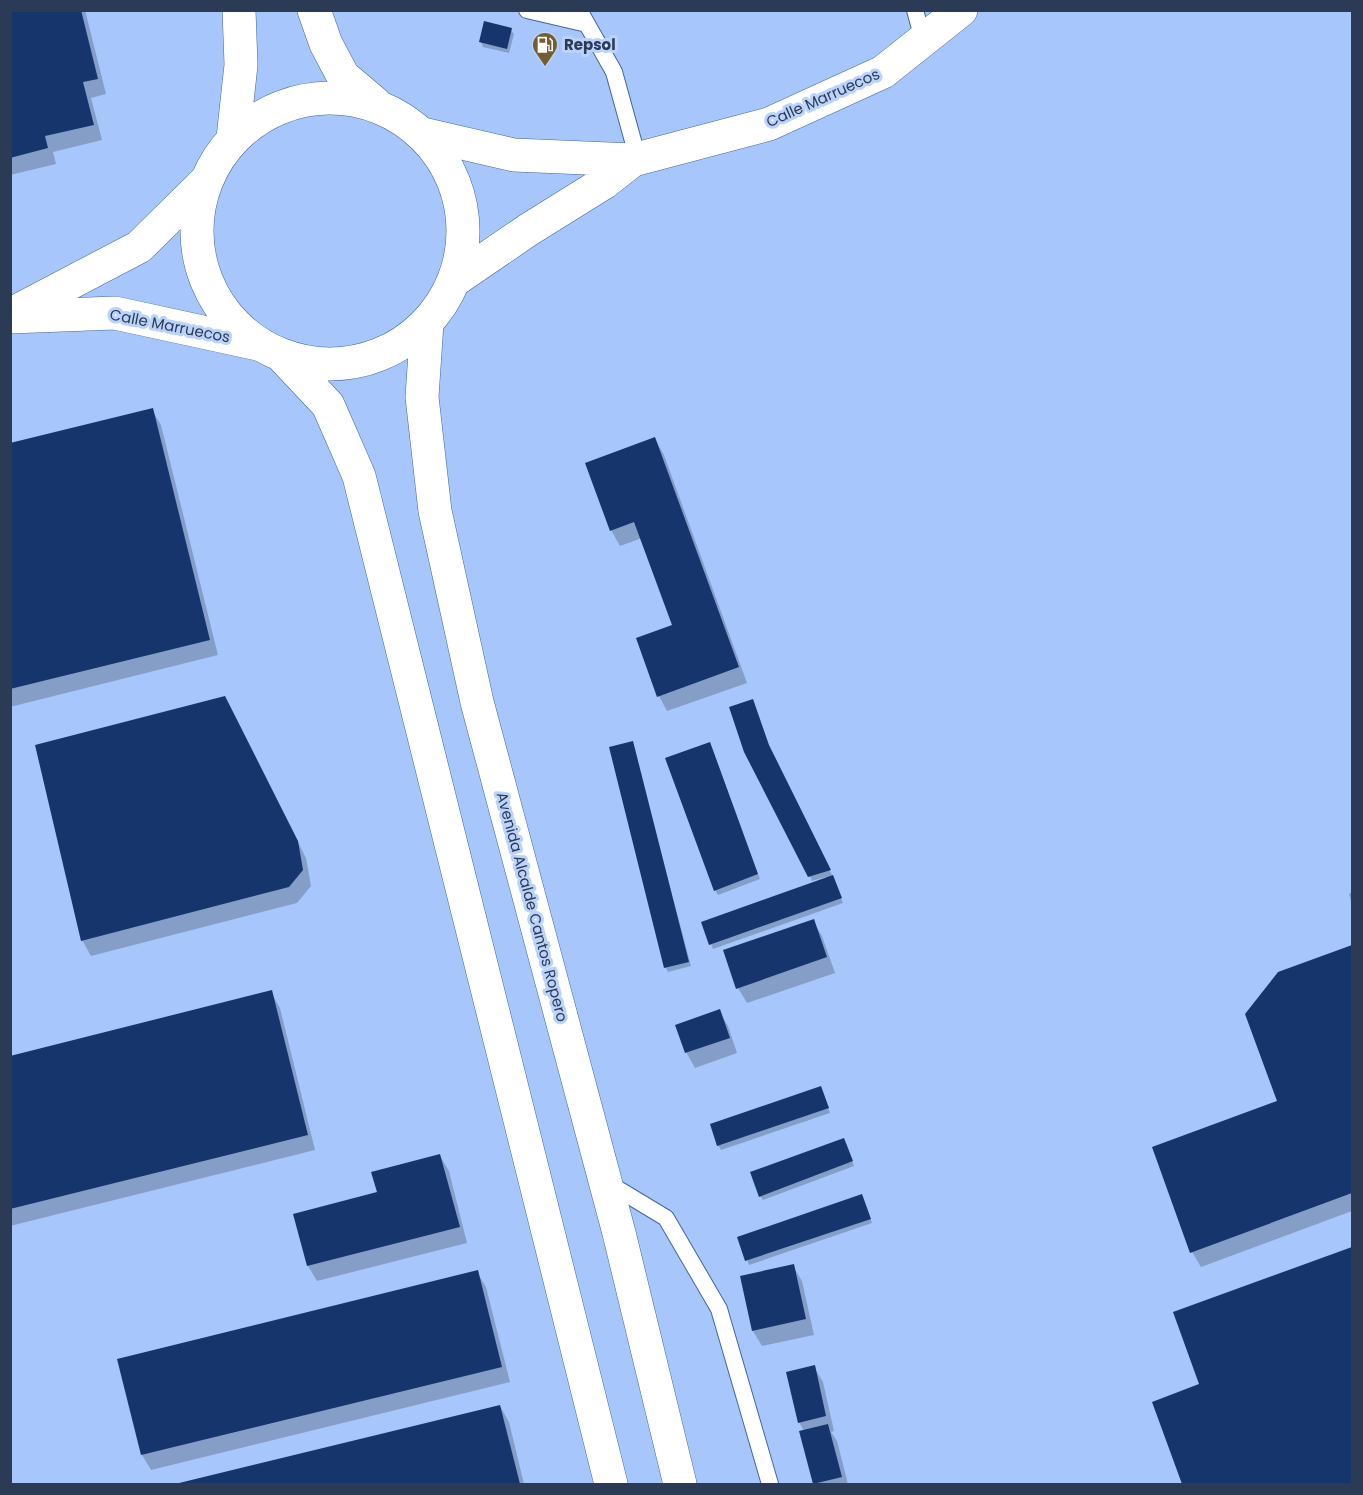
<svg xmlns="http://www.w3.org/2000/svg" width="1363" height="1495" viewBox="0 0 1363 1495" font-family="Poppins,sans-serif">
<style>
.shadow{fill:#0003}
.building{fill:#16356c}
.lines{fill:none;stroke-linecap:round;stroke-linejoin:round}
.service-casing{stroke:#4365a0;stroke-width:18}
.minor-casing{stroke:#4365a0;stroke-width:34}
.tertiary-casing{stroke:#4365a0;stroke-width:34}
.secondary-casing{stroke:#4365a0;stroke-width:34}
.service{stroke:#fff;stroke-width:16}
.minor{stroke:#fff;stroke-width:33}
.tertiary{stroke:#fff;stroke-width:33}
.secondary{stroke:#fff;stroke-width:33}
.labels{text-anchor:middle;stroke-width:6;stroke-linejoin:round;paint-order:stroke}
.poi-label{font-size:15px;font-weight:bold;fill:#2b3b56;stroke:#bbd3fb;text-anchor:start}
.street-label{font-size:15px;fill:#2b3b56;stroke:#bbd3fb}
</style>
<rect width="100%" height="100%" fill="#a7c6fb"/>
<path class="shadow" d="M10,10H85L106,94L91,98L102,140L53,152L56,164L10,175Z
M511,30L514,34L509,53L483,47L481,42Z
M152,410L161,425L218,655L10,707V445Z
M655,439L664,455L747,683L667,711L659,696L674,625L642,538L620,546L611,530Z
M233,713L306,858L311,886L297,903L91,956L82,940Z
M632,743L691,966L668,972L666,968Z
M712,748L760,879L718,895L715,890Z
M770,751L832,875L843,903L713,949L711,944L827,879L826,877L812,881L810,876Z
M1352,892V904L1349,894Z
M813,921L822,936L835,973L747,1003L738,988Z
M1352,946V1211L1201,1267L1192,1252L1279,1102V973Z
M271,992L280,1008L315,1150L10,1226V1057Z
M719,1011L728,1026L737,1053L695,1068L686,1052Z
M821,1087L830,1113L721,1150L718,1145Z
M846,1144L854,1166L763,1200L760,1196Z
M440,1156L449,1171L467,1243L317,1281L308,1266L295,1215L379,1194Z
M862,1196L872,1223L749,1265L739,1238Z
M1352,1248V1484H1184L1154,1403L1201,1385L1175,1313Z
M793,1266L802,1281L814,1335L762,1346L753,1331L742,1277Z
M477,1272L486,1287L510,1382L151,1470L142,1455Z
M814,1367L823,1382L834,1431L831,1432L837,1441L848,1484H814L804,1431L799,1422Z
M500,1406L509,1422L524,1484H177Z"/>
<path class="building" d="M10,10H81L98,79L83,82L94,125L45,136L48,148L10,158Z
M484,21L512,28L507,49L479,42Z
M153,408L210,640L10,689V443Z
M655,437L739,667L657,697L636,638L672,625L634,522L610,531L585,463Z
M225,696L298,841L303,870L289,887L81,941L35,745Z
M753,699L769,745L831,870L808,877L744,752L729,707Z
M633,741L689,962L664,968L609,747Z
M710,742L758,874L714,891L665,758Z
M833,875L842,898L709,945L701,922Z
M814,919L827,957L736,989L723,950Z
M1352,945V1193L1190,1253L1152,1147L1277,1101L1245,1014L1278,972Z
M272,990L308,1135L10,1209V1056Z
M720,1009L730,1038L685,1053L675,1025Z
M821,1086L829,1108L717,1146L710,1124Z
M844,1138L853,1161L759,1197L750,1172Z
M440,1154L460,1227L307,1266L293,1214L377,1192L371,1172Z
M862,1194L871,1219L745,1261L737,1237Z
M1352,1247V1484H1182L1152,1402L1199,1384L1173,1312Z
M794,1264L806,1319L752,1331L740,1276Z
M478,1270L502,1367L141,1455L117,1359Z
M815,1365L826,1416L798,1423L786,1372Z
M500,1405L520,1484H175Z
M828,1424L842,1477L813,1484L799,1431Z"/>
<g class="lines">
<defs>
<path id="service" d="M527,10L587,24
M579,10L614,72L638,159
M915,10L923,40
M608,1183L666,1218L719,1309L770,1484"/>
<path id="minor" d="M15,312L139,247L205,182
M10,317L115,313L258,344"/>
<path id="tertiary" d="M423,134L514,155L633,160L769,124L883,72L961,10
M455,280L528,230L605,182L633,160"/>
<path id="secondary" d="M314,10L326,44L343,76L375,103
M197 231a133 133 0 1 1 266 0a133 133 0 1 1-266 0Z
M233,138L241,65L239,10
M427,323L422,397L435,511L477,702L619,1233L680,1484
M281,355L328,405L359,476L611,1484"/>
</defs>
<use href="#service" class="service-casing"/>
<use href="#minor" class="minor-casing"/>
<use href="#tertiary" class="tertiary-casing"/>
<use href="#secondary" class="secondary-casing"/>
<use href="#service" class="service"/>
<use href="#minor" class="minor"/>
<use href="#tertiary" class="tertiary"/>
<use href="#secondary" class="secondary"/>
</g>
<defs>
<symbol id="fuel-pin" viewBox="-11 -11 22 30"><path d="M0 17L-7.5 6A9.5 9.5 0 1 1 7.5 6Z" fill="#765d2e" stroke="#bbd3fb"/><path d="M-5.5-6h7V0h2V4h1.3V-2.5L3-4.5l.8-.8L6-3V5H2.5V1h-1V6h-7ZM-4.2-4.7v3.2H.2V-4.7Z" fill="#fff"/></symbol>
</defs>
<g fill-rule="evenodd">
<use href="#fuel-pin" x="530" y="30" width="30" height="40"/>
</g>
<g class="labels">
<g class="poi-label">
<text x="564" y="50">Repsol</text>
</g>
<g class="street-label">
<text transform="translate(823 98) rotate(-24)" y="5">Calle Marruecos</text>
<text transform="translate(170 326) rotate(11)" y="5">Calle Marruecos</text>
<text transform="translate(532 907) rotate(75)" y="5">Avenida Alcalde Cantos Ropero</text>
</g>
</g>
<rect width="1363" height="1495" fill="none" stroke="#2b3b56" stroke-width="24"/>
</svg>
